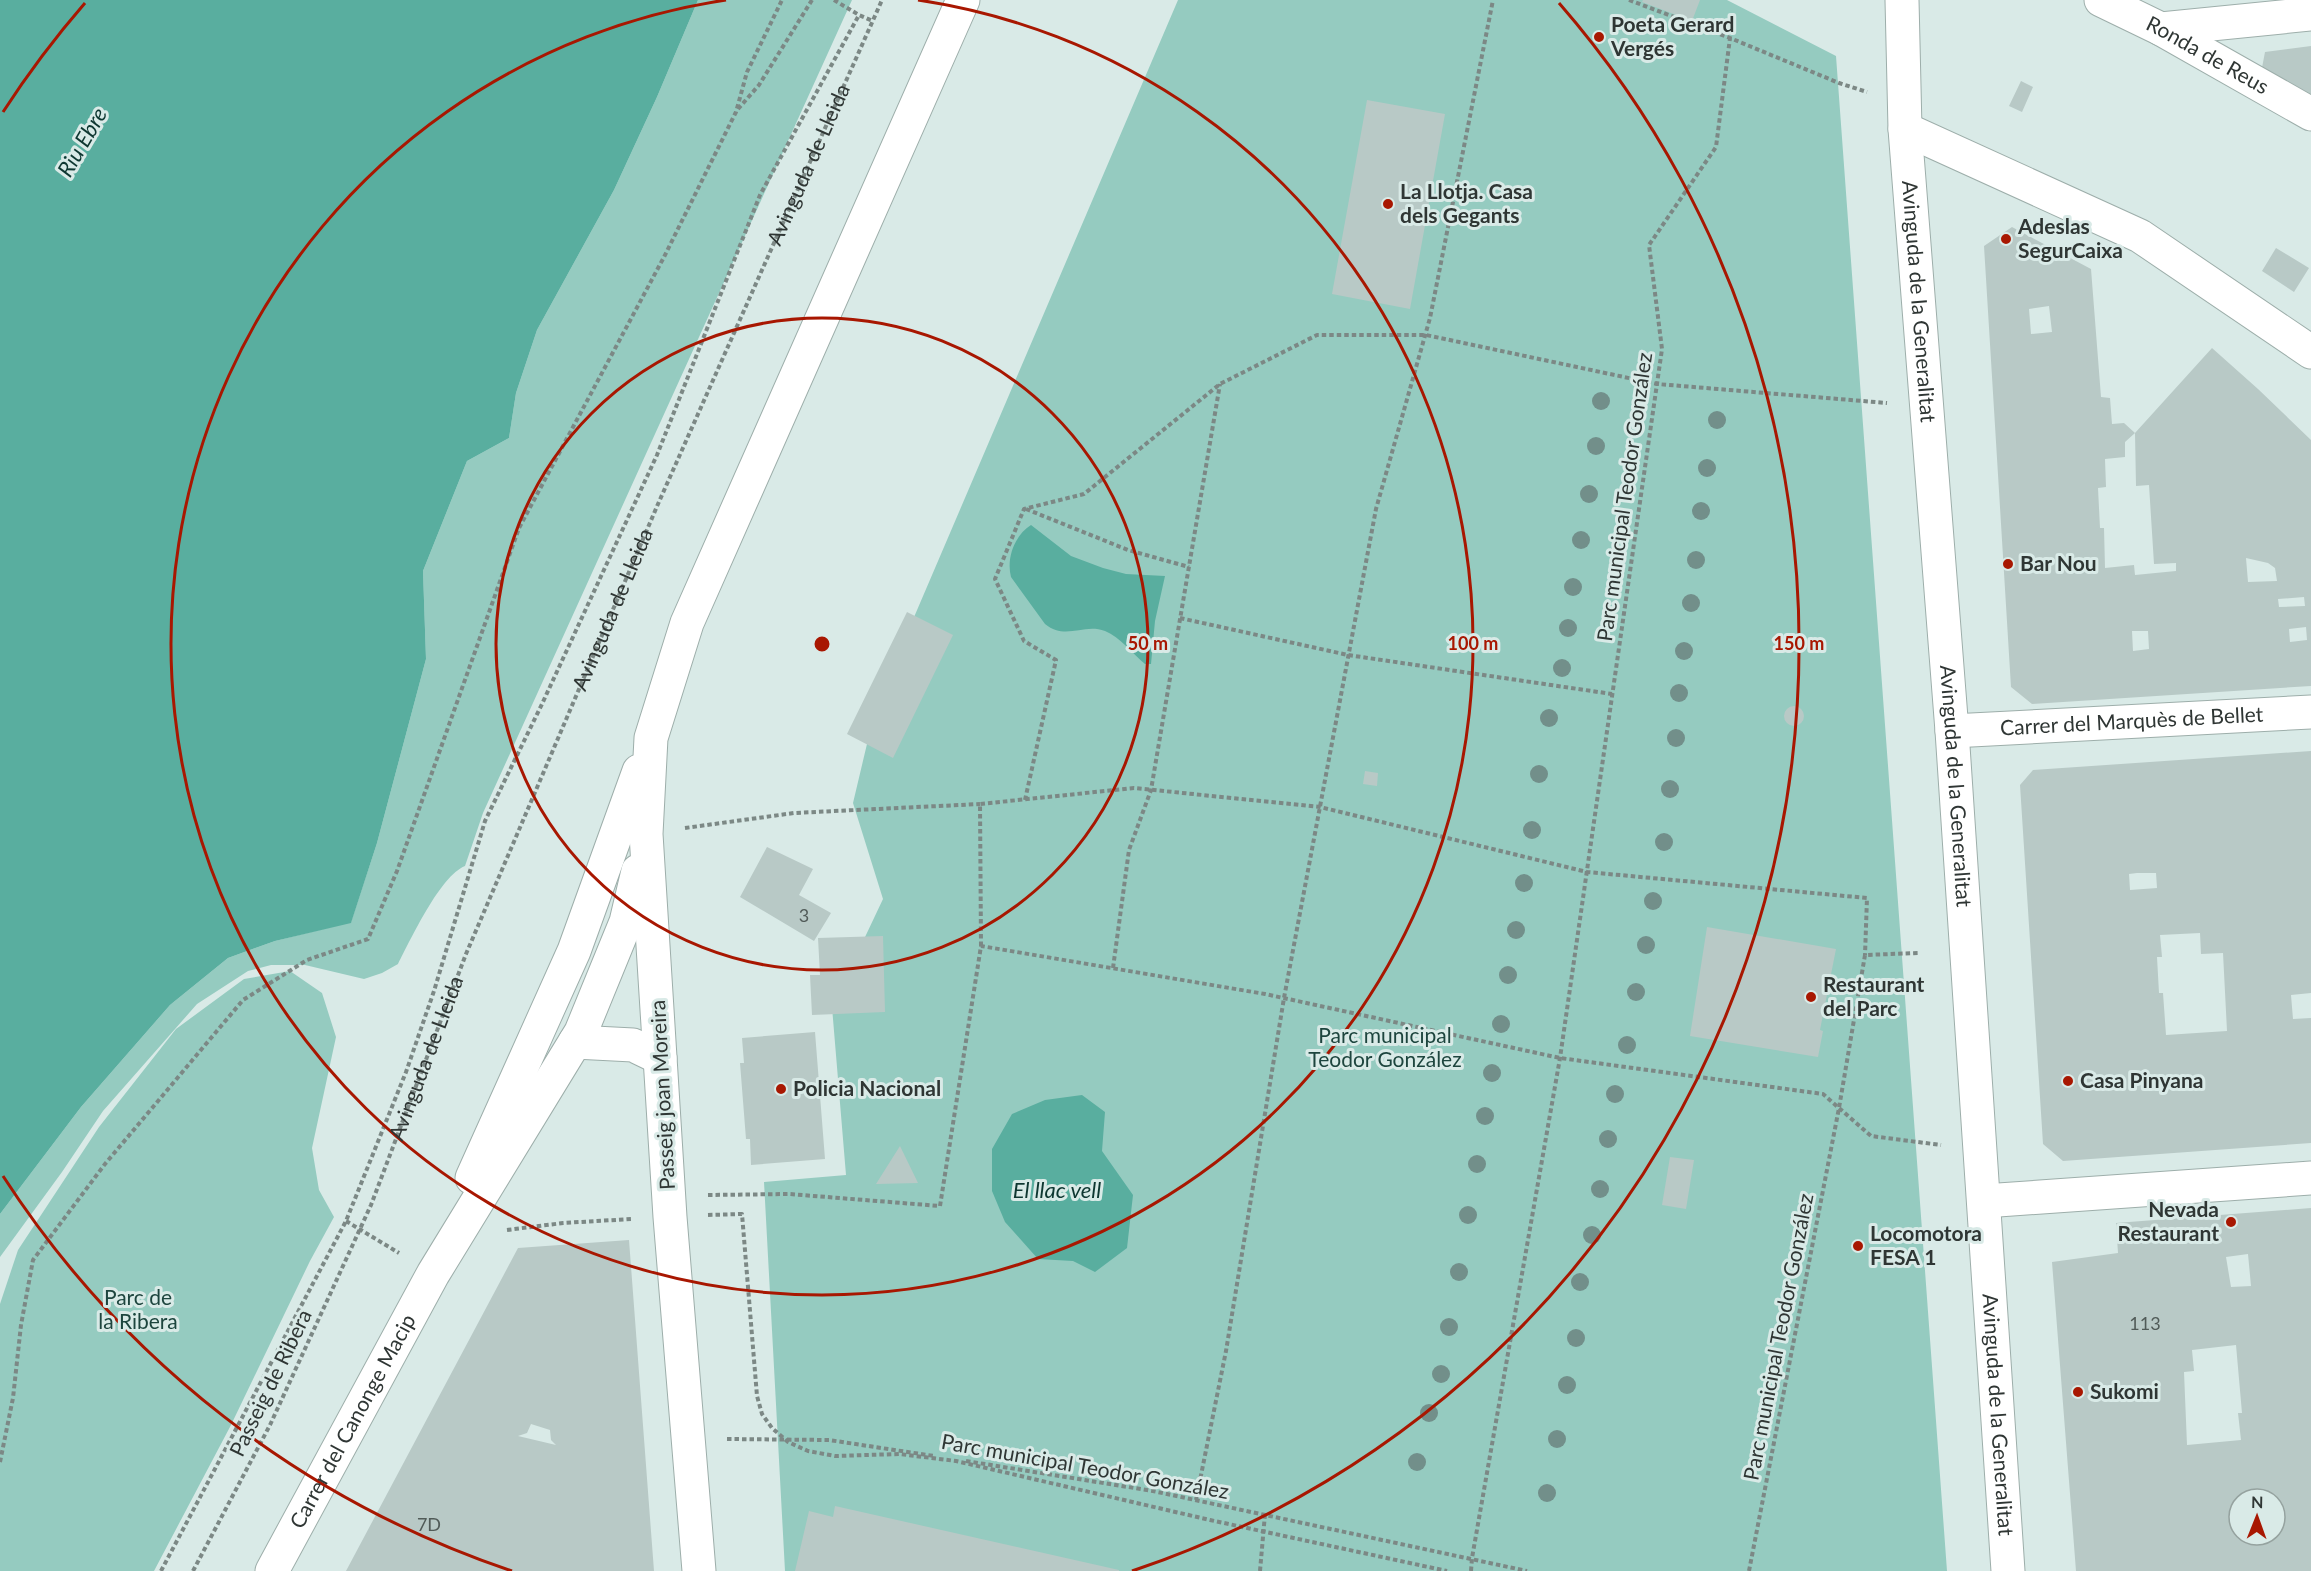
<svg xmlns="http://www.w3.org/2000/svg" width="2311" height="1571" viewBox="0 0 2311 1571" font-family="Lato,sans-serif">
<style>
.green{fill:#95cbc0}
.water{fill:#59ae9f}
.building{fill:#b8c9c6;fill-rule:evenodd}
.lines{fill:none;stroke-linecap:round;stroke-linejoin:round}
.street-casing{stroke:#9daeaa;stroke-width:35}
.secondary-casing{stroke:#9daeaa;stroke-width:35}
.path{stroke:#7c8885;stroke-width:4;stroke-dasharray:4.5 3;stroke-linecap:butt}
.street{stroke:#fff;stroke-width:33}
.secondary{stroke:#fff;stroke-width:33}
.tree{fill:#728f8a}
.ring{fill:none;stroke:#a81701;stroke-width:3}
.poi-dot{fill:#a81701;stroke:#d9eae7;stroke-width:2}
.labels{text-anchor:middle;stroke-width:6;stroke-linejoin:round;paint-order:stroke}
.number-label{font-size:18px;fill:#515b58}
.poi-label{font-size:21px;font-weight:bold;fill:#2f3634;stroke:#d9eae7;text-anchor:start}
.street-label{font-size:21px;fill:#2f3634;stroke:#d9eae7}
.park-label{font-size:21px;fill:#1d453e;stroke:#d9eae7}
.water-label{font-size:22px;font-style:italic;fill:#0e3731;stroke:#d9eae7}
.centre{fill:#a81701;stroke:#d9eae7;stroke-width:3}
.ring-label{font-size:18px;text-anchor:middle;font-weight:bold;fill:#a81701;stroke:#d9eae7;stroke-width:6;stroke-linejoin:round;paint-order:stroke}
</style>
<rect width="100%" height="100%" fill="#d9eae7"/>
<path class="green" d="M698,0H852L483,813L465,866C440,876 411,939 398,964L382,973L364,979L305,965H271L248,971L197,1004L103,1111L62,1172L0,1257V1214L81,1107L170,1005L228,958L275,941L351,922L377,843L426,659L423,571L467,461L509,438L516,393L537,330L614,190L657,97Z
M1178,0H1727L1836,56L1947,1571H785L764,1182L846,1175L831,995L857,954L883,899L853,803L876,706Z
M290,971L322,993L336,1037L312,1148L319,1190L334,1217L310,1261L231,1425L154,1571H0V1304L18,1250L99,1127L176,1029L244,979Z"/>
<path class="water" d="M0,0H698L657,97L614,190L537,330L516,393L509,438L467,461L423,571L426,659L377,843L351,923L275,941L228,958L170,1005L81,1107L0,1214Z
M1031,525L1071,556L1103,568L1126,574L1165,576L1155,621L1151,664H1145C1133,654 1120,637 1105,631C1083,623 1066,641 1045,624L1011,577C1006,558 1015,535 1031,525Z
M1082,1095L1105,1112L1102,1151L1133,1195L1127,1248L1095,1272L1073,1261L1038,1259L1005,1222L992,1191V1149L1012,1114L1045,1100Z"/>
<path class="building" d="M1643,0H1700L1692,21L1642,2Z
M2311,46V101L2261,73L2265,52Z
M2021,81L2033,87L2022,112L2009,106Z
M1367,100L1445,114L1410,309L1332,294Z
M2012,227L2091,269L2101,397L2110,398L2112,424L2124,423L2135,433L2125,442V457L2105,459L2106,487L2098,488L2100,528H2104L2105,568L2134,565L2135,575L2176,571V563L2154,564L2149,485L2136,486L2135,433L2212,348L2258,389L2311,440V686L2032,704L2011,687L1984,246ZM2049,306L2052,332L2031,334L2029,309ZM2246,558L2268,563L2275,568L2277,581L2248,582ZM2304,597L2305,606L2279,607L2278,599ZM2306,627L2307,640L2290,642L2289,629ZM2132,631H2148L2149,649L2133,651Z
M2276,248L2309,268L2294,292L2262,271Z
M907,612L953,635L893,758L847,734Z
M1784 716a10 10 0 1 1 20 0a10 10 0 1 1-20 0Z
M2311,751V993L2291,995L2293,1019L2311,1018V1143L2063,1161L2043,1144L2020,785L2033,770ZM2137,873H2156L2157,888L2130,890L2129,874ZM2200,933L2201,954L2223,953L2227,1031L2166,1035L2163,993H2159L2157,957H2162L2160,935Z
M1365,771L1378,773L1377,786L1363,784Z
M767,847L813,869L799,895L831,913L814,941L740,897Z
M1707,927L1836,949L1820,1030L1823,1031L1818,1057L1690,1036Z
M883,936L885,1012L812,1015L810,975H820L818,938Z
M815,1032L825,1159L751,1165L750,1139H746L740,1063H744L742,1038Z
M900,1146L918,1183L876,1184Z
M1670,1157L1694,1160L1686,1209L1662,1205Z
M2311,1208V1571H2076L2052,1262L2118,1253L2116,1223ZM2248,1254L2251,1286L2231,1287L2226,1257ZM2236,1345L2242,1413H2238L2241,1440L2187,1445L2184,1372L2194,1371L2192,1350ZM2239,1499H2275V1535H2239Z
M629,1240L654,1571H346L518,1248ZM531,1424L550,1430L551,1440L556,1445L518,1436L527,1433Z
M835,1506L1119,1570V1571H795L809,1511L833,1517Z"/>
<g class="lines">
<defs>
<g id="street">
<path id="s2" d="M2101,0L2161,29L2311,114"/>
<path d="M2161,29L2311,14"/>
<path d="M1905,129L2140,236L2311,352"/>
<path id="s3" d="M1952,731L2311,712"/>
<path d="M575,1042L633,1045L660,1058"/>
<path d="M472,1178L574,951L639,771"/>
<path d="M1984,1201L2311,1178"/>
<path id="s4" d="M272,1571L433,1274L581,1032L626,922L638,871"/>
<path d="M699,1571L670,1217L646,834L651,738L687,623L963,0"/>
</g>
<g id="secondary">
<path id="s5" d="M1902,0L1905,129L1952,731L2008,1571"/>
</g>
</defs>
<use href="#street" class="street-casing"/>
<use href="#secondary" class="secondary-casing"/>
<g class="path">
<path d="M834,0L859,15L873,21"/>
<path d="M1629,0L1730,38L1839,83L1867,92"/>
<path d="M738,109L759,85L812,0"/>
<path d="M1026,509L1128,550L1189,567"/>
<path d="M1180,618L1348,655L1612,694"/>
<path d="M1025,800L1056,660L1024,641L995,579L1024,509L1084,494L1220,384L1317,335H1426L1657,384L1887,403"/>
<path d="M685,828L794,813L980,804"/>
<path d="M981,946L980,804L1134,788L1320,807L1587,872L1867,898L1865,955"/>
<path d="M1113,968L1129,850L1151,790L1220,384"/>
<path d="M708,1195L789,1194L940,1206L981,946L1265,994L1560,1058L1823,1094L1871,1136L1941,1145"/>
<path d="M708,1215L742,1214L757,1396L762,1414L772,1428L788,1442L808,1451L835,1456L899,1454L956,1461L1210,1520L1447,1571"/>
<path d="M346,1221L399,1253"/>
<path d="M507,1230L563,1223L631,1219"/>
<path d="M727,1439L829,1440L934,1456"/>
<path d="M966,1461L1153,1491L1527,1571"/>
<path d="M0,1462L13,1398L21,1325L33,1260L105,1164L243,1000L307,960L368,939L397,871L519,528L664,257L736,112L747,72L782,0"/>
<path d="M1196,1500L1226,1351L1284,998L1376,509L1430,318L1493,0"/>
<path d="M161,1571L346,1221L406,1072L434,991L485,821L542,704L657,455L760,195L859,15"/>
<path id="s1" d="M193,1571L270,1425L371,1205L466,954L658,504L882,0"/>
<path d="M1260,1571L1265,1514"/>
<path d="M1471,1571L1472,1558L1560,1058L1662,349L1649,245L1716,147L1730,38"/>
<path d="M1749,1571L1839,1108L1865,955L1918,953"/>
</g>
<use href="#street" class="street"/>
<use href="#secondary" class="secondary"/>
</g>
<g class="tree">
<circle cx="1601" cy="401" r="9"/>
<circle cx="1717" cy="420" r="9"/>
<circle cx="1596" cy="446" r="9"/>
<circle cx="1707" cy="468" r="9"/>
<circle cx="1589" cy="494" r="9"/>
<circle cx="1701" cy="511" r="9"/>
<circle cx="1581" cy="540" r="9"/>
<circle cx="1696" cy="560" r="9"/>
<circle cx="1573" cy="587" r="9"/>
<circle cx="1691" cy="603" r="9"/>
<circle cx="1568" cy="628" r="9"/>
<circle cx="1684" cy="651" r="9"/>
<circle cx="1562" cy="668" r="9"/>
<circle cx="1679" cy="693" r="9"/>
<circle cx="1549" cy="718" r="9"/>
<circle cx="1676" cy="738" r="9"/>
<circle cx="1539" cy="774" r="9"/>
<circle cx="1670" cy="789" r="9"/>
<circle cx="1532" cy="830" r="9"/>
<circle cx="1664" cy="842" r="9"/>
<circle cx="1524" cy="883" r="9"/>
<circle cx="1653" cy="901" r="9"/>
<circle cx="1516" cy="930" r="9"/>
<circle cx="1646" cy="945" r="9"/>
<circle cx="1508" cy="975" r="9"/>
<circle cx="1636" cy="992" r="9"/>
<circle cx="1501" cy="1024" r="9"/>
<circle cx="1627" cy="1045" r="9"/>
<circle cx="1492" cy="1073" r="9"/>
<circle cx="1615" cy="1094" r="9"/>
<circle cx="1485" cy="1116" r="9"/>
<circle cx="1608" cy="1139" r="9"/>
<circle cx="1477" cy="1164" r="9"/>
<circle cx="1600" cy="1189" r="9"/>
<circle cx="1468" cy="1215" r="9"/>
<circle cx="1592" cy="1235" r="9"/>
<circle cx="1459" cy="1272" r="9"/>
<circle cx="1580" cy="1282" r="9"/>
<circle cx="1449" cy="1327" r="9"/>
<circle cx="1576" cy="1338" r="9"/>
<circle cx="1441" cy="1374" r="9"/>
<circle cx="1567" cy="1385" r="9"/>
<circle cx="1429" cy="1413" r="9"/>
<circle cx="1557" cy="1439" r="9"/>
<circle cx="1417" cy="1462" r="9"/>
<circle cx="1547" cy="1493" r="9"/>
</g>
<g class="ring">
<circle cx="822" cy="644" r="326"/>
<path d="M918 0A651 651 0 1 1 726 0"/>
<path d="M512 1571A977 977 0 0 1 3 1176M3 112A977 977 0 0 1 85 3M1559 3A977 977 0 0 1 1132 1571"/>
</g>
<g class="poi-dot">
<circle cx="1599" cy="37" r="6"/>
<circle cx="1388" cy="204" r="6"/>
<circle cx="2006" cy="239" r="6"/>
<circle cx="2008" cy="564" r="6"/>
<circle cx="1811" cy="997" r="6"/>
<circle cx="2068" cy="1081" r="6"/>
<circle cx="781" cy="1089" r="6"/>
<circle cx="2231" cy="1222" r="6"/>
<circle cx="1858" cy="1246" r="6"/>
<circle cx="2078" cy="1392" r="6"/>
</g>
<g class="labels">
<g class="number-label">
<text x="804" y="922">3</text>
<text x="2145" y="1330">113</text>
<text x="429" y="1531">7D</text>
</g>
<g class="poi-label">
<text x="1611" y="32">Poeta Gerard<tspan x="1611" dy="24">Vergés</tspan></text>
<text x="1400" y="199">La Llotja. Casa<tspan x="1400" dy="24">dels Gegants</tspan></text>
<text x="2018" y="234">Adeslas<tspan x="2018" dy="24">SegurCaixa</tspan></text>
<text x="2020" y="571">Bar Nou</text>
<text x="1823" y="992">Restaurant<tspan x="1823" dy="24">del Parc</tspan></text>
<text x="2080" y="1088">Casa Pinyana</text>
<text x="793" y="1096">Policia Nacional</text>
<text x="2219" y="1217" text-anchor="end">Nevada<tspan x="2219" dy="24">Restaurant</tspan></text>
<text x="1870" y="1241">Locomotora<tspan x="1870" dy="24">FESA 1</tspan></text>
<text x="2090" y="1399">Sukomi</text>
</g>
<g class="street-label">
<text dy="7" stroke="none"><textPath href="#s2" startOffset="120">Ronda de Reus</textPath></text>
<text dy="7" stroke="none"><textPath href="#s1" startOffset="1536">Avinguda de Lleida</textPath></text>
<text dy="7" stroke="none"><textPath href="#s5" startOffset="302">Avinguda de la Generalitat</textPath></text>
<text transform="translate(1625 497) rotate(-82)" y="7">Parc municipal Teodor González</text>
<text dy="7" stroke="none"><textPath href="#s1" startOffset="1050">Avinguda de Lleida</textPath></text>
<text dy="7" stroke="none"><textPath href="#s3" startOffset="180">Carrer del Marquès de Bellet</textPath></text>
<text dy="7" stroke="none"><textPath href="#s5" startOffset="788">Avinguda de la Generalitat</textPath></text>
<text dy="7" stroke="none"><textPath href="#s1" startOffset="564">Avinguda de Lleida</textPath></text>
<text transform="translate(663 1095) rotate(-93)" y="7">Passeig joan Moreira</text>
<text transform="translate(1779 1337) rotate(-79)" y="7">Parc municipal Teodor González</text>
<text transform="translate(271 1383) rotate(-64)" y="7">Passeig de Ribera</text>
<text dy="7" stroke="none"><textPath href="#s5" startOffset="1418">Avinguda de la Generalitat</textPath></text>
<text dy="7" stroke="none"><textPath href="#s4" startOffset="170">Carrer del Canonge Macip</textPath></text>
<text transform="translate(1085 1467) rotate(10)" y="7">Parc municipal Teodor González</text>
</g>
<g class="park-label">
<text x="1385" y="1043">Parc municipal<tspan x="1385" dy="24">Teodor González</tspan></text>
<text x="138" y="1305">Parc de<tspan x="138" dy="24">la Ribera</tspan></text>
</g>
<g class="water-label">
<text transform="translate(82 142) rotate(-60)" y="8">Riu Ebre</text>
<text x="1057" y="1198">El llac vell</text>
</g>
</g>
<circle cx="822" cy="644" r="9" class="centre"/>
<g class="ring-label">
<text x="1148" y="650">50 m</text>
<text x="1473" y="650">100 m</text>
<text x="1799" y="650">150 m</text>
</g>
<g transform="translate(2257 1517) rotate(1)"><circle r="28" fill="#d9eae7" stroke="#95a29f" stroke-width="1.5"/>
<path d="M0-4.5L10 22L0 15L-10 22Z" fill="#a81701"/>
<text y="-9" font-size="16" font-weight="bold" text-anchor="middle" fill="#2f3634">N</text>
</g>
</svg>
